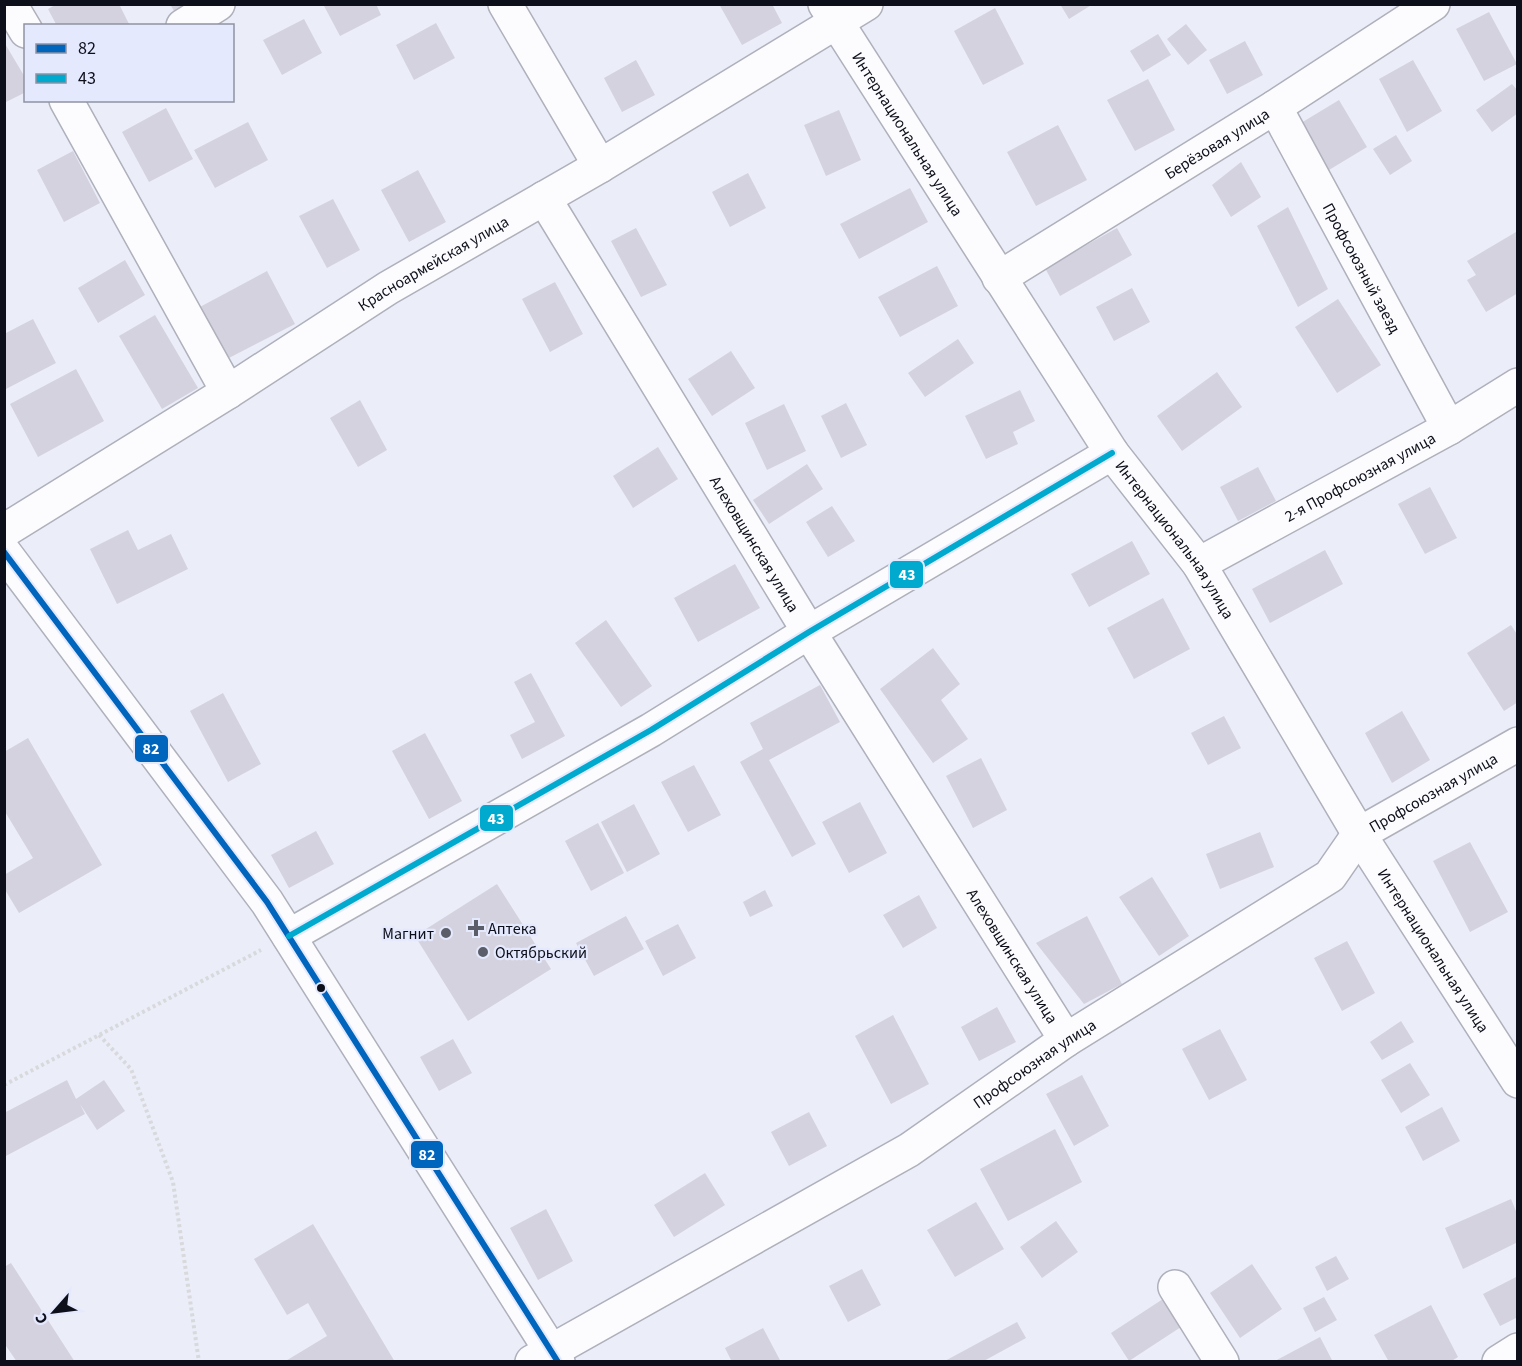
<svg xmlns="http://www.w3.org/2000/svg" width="1522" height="1366" viewBox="0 0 1522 1366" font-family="'Source Sans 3',sans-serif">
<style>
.building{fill:#d4d2de}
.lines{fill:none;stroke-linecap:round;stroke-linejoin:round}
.minor-casing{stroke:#aeb0bb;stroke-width:36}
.path{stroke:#d8d9dc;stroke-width:4;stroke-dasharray:3 3;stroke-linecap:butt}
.minor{stroke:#fcfcfe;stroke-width:33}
.bus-1-casing{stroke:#e5e9fe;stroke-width:10}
.bus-2-casing{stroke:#e5e9fe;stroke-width:10}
.bus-1{stroke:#0065bd;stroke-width:6}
.bus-2{stroke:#00a9ce;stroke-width:6}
.poi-dot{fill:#5b5d68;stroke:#e5e9fe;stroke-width:2}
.bus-dot{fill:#0d0f1a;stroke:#e5e9fe;stroke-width:2}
.labels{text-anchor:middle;stroke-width:4.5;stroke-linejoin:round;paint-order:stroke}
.street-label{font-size:16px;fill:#0d0f1a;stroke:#e5e9fe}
.poi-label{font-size:16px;fill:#0d0f1a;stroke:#e5e9fe;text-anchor:start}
.line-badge{stroke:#e5e9fe;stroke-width:2}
.badge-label{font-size:16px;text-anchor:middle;font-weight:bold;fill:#fff}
</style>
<rect width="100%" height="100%" fill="#ebedf8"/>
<path class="building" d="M57,4H119L129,24L57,26L48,9Z
M170,4H185L174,11Z
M323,4H376L381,15L340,36Z
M719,4H772L782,23L742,45Z
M1060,4H1093L1069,19Z
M995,8L1024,64L983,85L954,31Z
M1489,12L1517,64L1484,81L1456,29Z
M304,19L322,53L282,75L263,40Z
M436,23L455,58L414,80L396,45Z
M1186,24L1207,50L1188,65L1167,39Z
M1158,34L1171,55L1143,72L1130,51Z
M1245,41L1263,75L1227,94L1209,60Z
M4,42L26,79V92L4,103Z
M636,60L655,95L622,112L604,78Z
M1413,60L1442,111L1407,132L1379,79Z
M1148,79L1175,130L1135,151L1107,100Z
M1512,84L1518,91V113L1492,132L1476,110Z
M1339,100L1367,147L1329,170L1301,123Z
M166,108L193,159L149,182L122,132Z
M839,110L861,160L826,176L804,125Z
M248,122L268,160L215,188L194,150Z
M1058,125L1087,180L1036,206L1007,152Z
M1396,135L1412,161L1390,175L1373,149Z
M73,151L100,203L64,222L37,170Z
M1241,162L1261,197L1231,217L1212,185Z
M418,170L446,222L409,242L381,190Z
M748,173L766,208L730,227L712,192Z
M910,188L928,222L859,259L840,224Z
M333,199L360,250L327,268L299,216Z
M1288,207L1328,289L1298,307L1257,226Z
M636,228L667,285L641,297L611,241Z
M1117,228L1132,255L1060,296L1045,268Z
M1516,232L1518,293L1486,312L1467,280L1476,275L1467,261Z
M125,260L145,295L98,323L78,288Z
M937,266L958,306L900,337L878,297Z
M267,271L295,324L225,360L198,308Z
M555,282L583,334L550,352L522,299Z
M1132,288L1150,322L1114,341L1096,307Z
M1338,299L1381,365L1337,393L1295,327Z
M155,315L198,388L162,409L119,336Z
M33,319L56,363L4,390V334Z
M958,339L974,363L925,397L908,373Z
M731,351L755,388L712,416L688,379Z
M76,369L104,421L38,457L10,404Z
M1217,372L1242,407L1182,451L1157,416Z
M1020,390L1035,421L1013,432L1018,444L986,459L965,416Z
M360,400L387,450L358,467L330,418Z
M846,403L867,445L841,458L821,416Z
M784,404L806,451L767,470L745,423Z
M658,447L678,479L633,508L613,476Z
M807,464L823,489L769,524L753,500Z
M1258,467L1276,501L1238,521L1220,487Z
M1430,487L1457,538L1425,554L1398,504Z
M832,506L855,541L828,557L806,522Z
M128,530L138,550L171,534L188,569L117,604L90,549Z
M1132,541L1150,574L1089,607L1071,574Z
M1325,550L1343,584L1270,623L1252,589Z
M735,564L760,608L698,642L674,598Z
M1163,598L1190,649L1134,679L1107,628Z
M606,620L652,686L621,707L575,643Z
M1511,625L1518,636V702L1504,711L1467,653Z
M933,648L960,684L941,700L968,739L933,763L880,689Z
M531,673L565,736L522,759L510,735L535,722L514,682Z
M820,685L840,722L769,760L816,844L792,857L740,762L763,749L750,723Z
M223,693L261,764L228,782L190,711Z
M1402,711L1430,760L1392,783L1365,733Z
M1224,716L1241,748L1208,765L1191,733Z
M425,733L462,801L429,819L392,751Z
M28,738L102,865L19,913L4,888V875L33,858L4,810V752Z
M981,758L1007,810L973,828L946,776Z
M694,765L721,815L688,832L661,782Z
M860,802L887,853L849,873L822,822Z
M634,804L660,854L627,872L601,822Z
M598,823L624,873L591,891L565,841Z
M316,831L334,864L289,888L271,855Z
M1260,832L1274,867L1220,889L1206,854Z
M1470,842L1508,912L1470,932L1433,861Z
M1152,877L1189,936L1159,956L1119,897Z
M497,884L551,969L468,1021L415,936Z
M765,890L773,906L750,917L743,902Z
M919,895L937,928L903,948L883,915Z
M626,916L644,949L594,976L576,943Z
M1087,916L1122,984L1084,1004L1036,943Z
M678,924L696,958L663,976L645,941Z
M1347,941L1375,993L1342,1011L1314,958Z
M997,1007L1016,1042L979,1061L961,1027Z
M893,1015L929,1084L891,1104L855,1036Z
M1401,1021L1414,1042L1382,1060L1370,1042Z
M1220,1029L1247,1080L1209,1100L1182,1049Z
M453,1039L472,1073L439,1091L420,1057Z
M1410,1063L1430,1095L1401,1113L1381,1080Z
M1082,1075L1109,1126L1074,1146L1046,1094Z
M67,1080L76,1099L104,1080L125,1111L97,1130L80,1104L85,1114L4,1157V1113Z
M1442,1107L1460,1141L1423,1161L1405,1127Z
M809,1112L827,1146L789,1166L771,1132Z
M1055,1129L1082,1182L1008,1221L980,1169Z
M705,1173L725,1205L674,1237L654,1205Z
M1511,1199L1518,1216V1242L1463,1269L1445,1228Z
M976,1202L1004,1249L955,1277L927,1230Z
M546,1209L573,1261L538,1280L510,1228Z
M1056,1221L1078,1252L1042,1278L1020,1247Z
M313,1224L395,1362H284L327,1336L308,1303L287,1315L254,1259Z
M1336,1256L1349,1279L1327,1291L1315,1267Z
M11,1263L75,1362H17L4,1343V1267Z
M1252,1264L1282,1309L1240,1338L1210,1293Z
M862,1269L881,1305L848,1322L829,1286Z
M1518,1276V1317L1500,1326L1483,1294Z
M1166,1297L1184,1325L1129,1361L1111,1333Z
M1324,1297L1337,1320L1315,1332L1303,1308Z
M1431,1305L1458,1357L1450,1362H1389L1374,1335Z
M1017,1322L1026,1338L982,1362H943Z
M763,1328L781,1362H732L725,1348Z
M1320,1337L1333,1362H1273Z"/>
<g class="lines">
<defs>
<g id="minor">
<path d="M10,4L26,31"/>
<path d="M505,4L600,166"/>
<path id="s1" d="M825,4L1112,453L1199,564L1359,834L1518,1081"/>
<path d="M183,26L218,4"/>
<path d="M66,100L228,392"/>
<path id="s2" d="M1275,107L1449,428"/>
<path id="s3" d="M544,198L809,632L1066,1040"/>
<path id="s4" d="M999,278L1275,107L1433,4"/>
<path id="s5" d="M4,531L228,392L388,288L600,166L866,4"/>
<path d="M4,552L267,902L558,1362"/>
<path id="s6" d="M1199,564L1449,428L1518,385"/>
<path d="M289,936L651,730L809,632L1112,453"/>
<path d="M1175,1287L1222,1362"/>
<path id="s7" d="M532,1362L909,1150L1066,1040L1330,876L1359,834L1518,744"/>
<path d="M1499,1362L1518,1350"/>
</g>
</defs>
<use href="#minor" class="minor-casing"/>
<path class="path" d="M99,1035L131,1069L173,1182L199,1362
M4,1085L261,950"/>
<use href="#minor" class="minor"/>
<defs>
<path id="bus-1" d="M4,552L267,902L558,1362"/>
<path id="bus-2" d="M289,936L651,730L809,632L1112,453"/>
</defs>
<use href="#bus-1" class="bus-1-casing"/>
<use href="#bus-2" class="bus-2-casing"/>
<use href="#bus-1" class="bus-1"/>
<use href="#bus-2" class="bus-2"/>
</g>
<g class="poi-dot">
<path d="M473 919h6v6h6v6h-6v6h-6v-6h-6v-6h6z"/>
<circle cx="446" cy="933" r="6"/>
<circle cx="483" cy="952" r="6"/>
</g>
<circle class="bus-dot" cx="321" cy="988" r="5"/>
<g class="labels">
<g class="street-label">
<text dy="6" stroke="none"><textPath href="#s1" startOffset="154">Интернациональная улица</textPath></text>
<text dy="6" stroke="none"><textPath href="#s4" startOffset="256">Берёзовая улица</textPath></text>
<text dy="6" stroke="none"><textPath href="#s5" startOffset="506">Красноармейская улица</textPath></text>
<text dy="6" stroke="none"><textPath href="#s2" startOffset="183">Профсоюзный заезд</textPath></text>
<text dy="6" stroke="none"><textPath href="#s6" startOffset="183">2-я Профсоюзная улица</textPath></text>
<text dy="6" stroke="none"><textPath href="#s1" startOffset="640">Интернациональная улица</textPath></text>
<text dy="6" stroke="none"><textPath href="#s3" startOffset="405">Алеховщинская улица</textPath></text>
<text dy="6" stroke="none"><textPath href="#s7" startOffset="1071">Профсоюзная улица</textPath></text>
<text dy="6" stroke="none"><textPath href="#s1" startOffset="1126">Интернациональная улица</textPath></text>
<text dy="6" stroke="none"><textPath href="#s3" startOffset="891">Алеховщинская улица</textPath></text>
<text dy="6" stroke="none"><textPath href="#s7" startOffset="585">Профсоюзная улица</textPath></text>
</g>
<g class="poi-label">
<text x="488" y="934">Аптека</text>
<text x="434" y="939" text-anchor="end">Магнит</text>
<text x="495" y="958">Октябрьский</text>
</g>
</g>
<g class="line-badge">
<rect x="889" y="560" width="35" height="29" rx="6" fill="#00a9ce"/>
<rect x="134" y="734" width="35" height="29" rx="6" fill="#0065bd"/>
<rect x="479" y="804" width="35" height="28" rx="6" fill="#00a9ce"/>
<rect x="410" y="1140" width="34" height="29" rx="6" fill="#0065bd"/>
</g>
<g class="badge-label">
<text x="907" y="580">43</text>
<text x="151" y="754">82</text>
<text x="496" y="824">43</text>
<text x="427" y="1160">82</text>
</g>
<rect width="1522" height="1366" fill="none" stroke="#0d0f1a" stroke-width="12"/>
<rect x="24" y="24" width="210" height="78" fill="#e5e9fe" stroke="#8f92a3" stroke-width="1.5"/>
<rect x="36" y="44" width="30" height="9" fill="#0065bd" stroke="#8f92a3" stroke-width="1.5"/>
<text x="78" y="54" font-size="18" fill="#0d0f1a">82</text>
<rect x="36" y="74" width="30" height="9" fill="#00a9ce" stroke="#8f92a3" stroke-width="1.5"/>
<text x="78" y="84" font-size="18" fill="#0d0f1a">43</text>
<g transform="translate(54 1312) rotate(242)" stroke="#e5e9fe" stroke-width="4.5" paint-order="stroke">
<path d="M0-4.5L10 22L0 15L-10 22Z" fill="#0d0f1a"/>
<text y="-9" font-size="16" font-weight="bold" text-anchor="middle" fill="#0d0f1a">С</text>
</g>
</svg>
